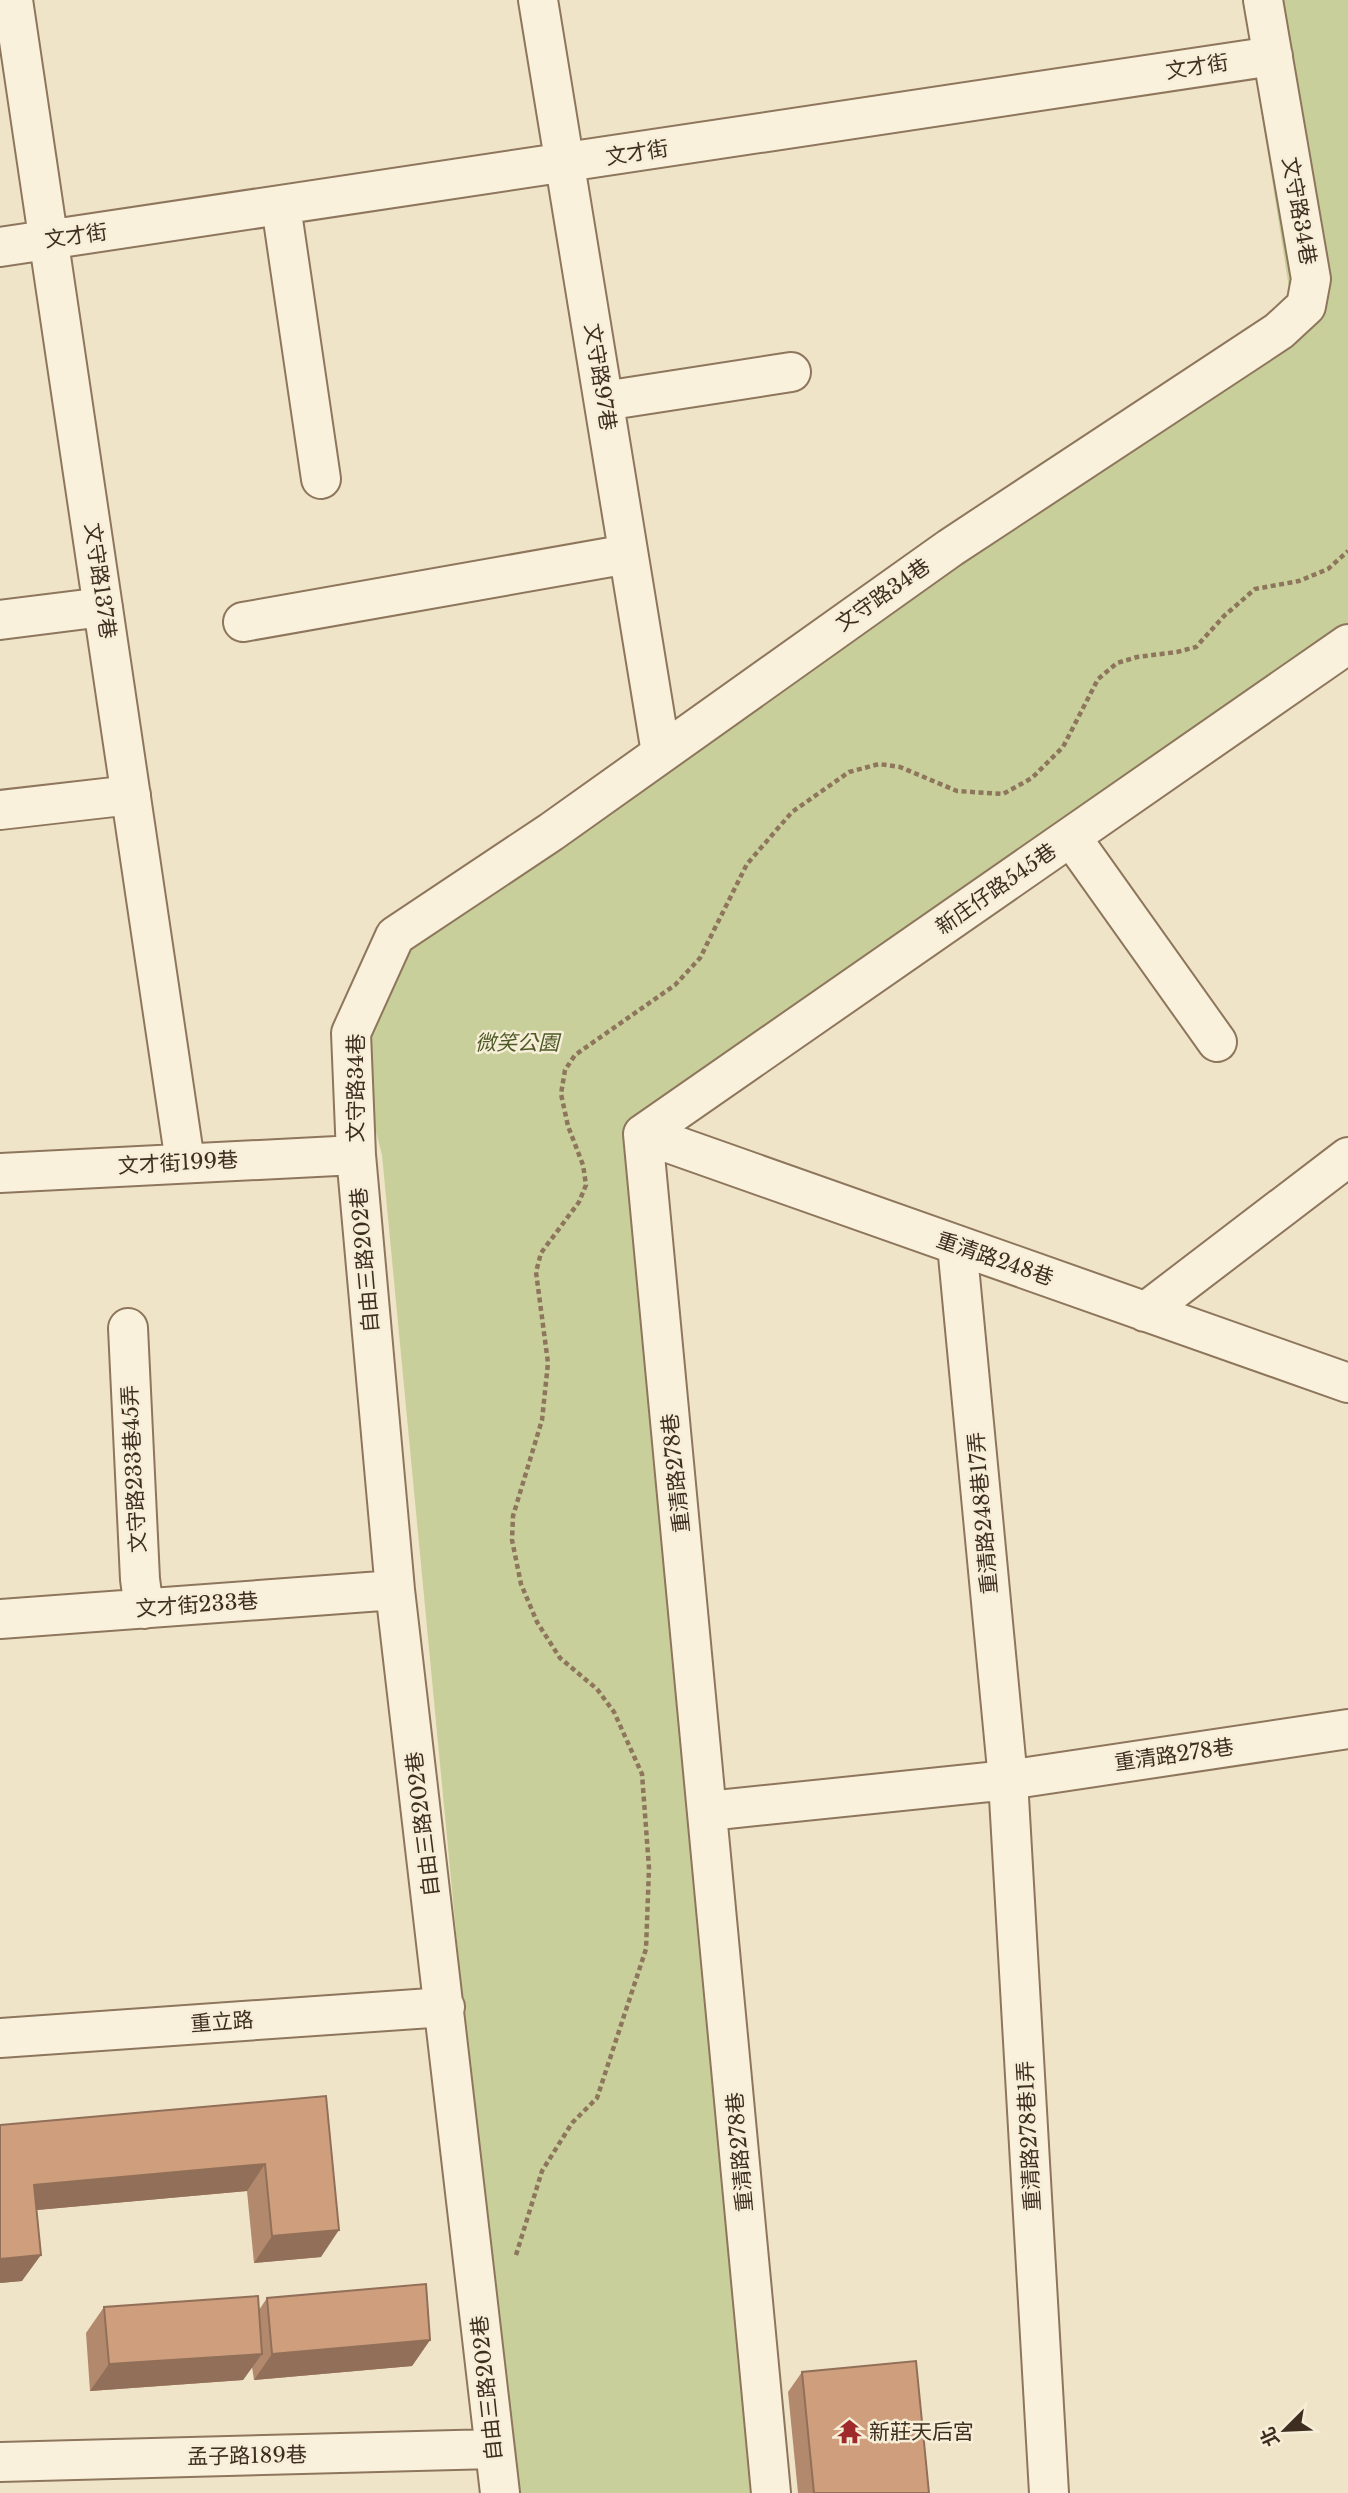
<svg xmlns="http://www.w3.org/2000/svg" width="1348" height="2493" viewBox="0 0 1348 2493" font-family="'Libre Baskerville','Noto Sans TC',serif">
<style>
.green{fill:#c9cf9b}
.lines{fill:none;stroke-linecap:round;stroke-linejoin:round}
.minor-casing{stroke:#8d765c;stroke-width:42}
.path{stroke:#8d765c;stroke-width:4.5;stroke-dasharray:5 3.5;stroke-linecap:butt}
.minor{stroke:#faf1dc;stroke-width:38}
.wall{fill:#b2896c}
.shaded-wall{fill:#916f58}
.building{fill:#cf9f7d;stroke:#916f58;stroke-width:2}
.labels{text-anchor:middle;stroke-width:5;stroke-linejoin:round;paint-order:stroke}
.street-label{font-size:21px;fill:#3d2e20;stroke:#f7eed8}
.park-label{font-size:21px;font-style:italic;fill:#4d5a26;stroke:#f7eed8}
.poi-label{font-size:21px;fill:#3d2e20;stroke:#f7eed8;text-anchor:start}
</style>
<rect width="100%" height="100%" fill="#f0e4c8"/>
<path class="green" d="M1244,0H1348V644L643,1135L767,2493H512L504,2436L382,1155L351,1033L395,936L1291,301Z"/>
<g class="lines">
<defs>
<path id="minor" d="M13,0L185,1162
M538,0L661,753
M281,206L321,479
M0,247L1273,56
M604,401L791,372
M0,620L103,607
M243,622L628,554
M0,810L131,795
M1071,837L1217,1042
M643,1134L771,2493
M643,1134L1348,644
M643,1134L1348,1383
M0,1173L356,1155
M957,1245L1008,1780L1049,2493
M1145,1312L1348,1157
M128,1328L140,1579L144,1609
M0,1619L395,1590
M708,1811L1008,1780L1348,1729
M0,2038L445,2007
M0,2462L494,2449
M500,2493L395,1590L356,1155L351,1033L395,936L551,832L950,548L1279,331L1306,306L1311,279L1263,0"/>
</defs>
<use href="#minor" class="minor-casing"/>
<path class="path" d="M516,2255L542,2171L572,2123L597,2098L646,1949L649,1868L642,1774L614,1712L597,1689L560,1658L537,1622L521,1584L512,1540L513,1516L542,1420L548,1363L536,1272L541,1253L579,1202L586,1185L583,1165L568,1126L561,1094L565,1070L575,1055L675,985L700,958L747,864L792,812L849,772L879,764L900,767L957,791L1003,794L1032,778L1063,747L1098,679L1117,663L1137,657L1177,652L1196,647L1224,616L1255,589L1299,581L1328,569L1348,551"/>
<use href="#minor" class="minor"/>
</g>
<path class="wall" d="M326,2096L321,2257L254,2263L247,2191L36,2210L22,2281L0,2283V2125Z
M267,2298L430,2340L412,2366L254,2380L252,2367L243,2380L90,2391L86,2333L104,2307L259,2310Z
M802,2372L929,2493H798L788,2392Z"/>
<path class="shaded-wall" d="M265,2164L247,2191L15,2212L34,2185Z
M339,2230L321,2257L254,2263L272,2236Z
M41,2255L22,2281L0,2283V2259Z
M430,2340L412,2366L254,2380L272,2354Z
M262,2354L243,2380L90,2391L109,2364Z"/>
<path class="building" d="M326,2096L339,2230L272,2236L265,2164L34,2185L41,2255L0,2259V2125Z
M426,2284L430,2340L272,2354L267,2298Z
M258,2296L262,2354L109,2364L104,2307Z
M916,2361L929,2493H814L802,2372Z"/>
<defs>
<symbol id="temple-bare" viewBox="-9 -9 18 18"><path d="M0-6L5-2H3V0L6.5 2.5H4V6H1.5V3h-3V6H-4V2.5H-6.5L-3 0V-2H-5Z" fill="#9e2a2b" stroke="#f7eed8" stroke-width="2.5" paint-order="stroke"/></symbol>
</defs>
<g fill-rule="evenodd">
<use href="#temple-bare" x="832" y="2414" width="35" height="35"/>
</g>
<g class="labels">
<g class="street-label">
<text transform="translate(1197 67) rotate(-9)" y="7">文才街</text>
<text transform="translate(637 153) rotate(-9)" y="7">文才街</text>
<text transform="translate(1299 211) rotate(80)" y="7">文守路34巷</text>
<text transform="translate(76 236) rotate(-8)" y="7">文才街</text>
<text transform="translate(600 377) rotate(81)" y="7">文守路97巷</text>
<text transform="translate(100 581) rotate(82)" y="7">文守路137巷</text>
<text transform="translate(883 595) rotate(-35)" y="7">文守路34巷</text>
<text transform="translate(996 889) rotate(-35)" y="7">新庄仔路545巷</text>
<text transform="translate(356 1088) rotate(-90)" y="7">文守路34巷</text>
<text transform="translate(178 1163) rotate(-3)" y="7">文才街199巷</text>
<text transform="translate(995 1259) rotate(19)" y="7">重清路248巷</text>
<text transform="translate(365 1260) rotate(-95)" y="7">自由三路202巷</text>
<text transform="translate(134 1469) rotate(-93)" y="7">文守路233巷45弄</text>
<text transform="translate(676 1473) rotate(-96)" y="7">重清路278巷</text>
<text transform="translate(983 1513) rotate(-95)" y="7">重清路248巷17弄</text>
<text transform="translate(197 1605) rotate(-4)" y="7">文才街233巷</text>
<text transform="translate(1174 1755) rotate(-8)" y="7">重清路278巷</text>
<text transform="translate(423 1824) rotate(-97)" y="7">自由三路202巷</text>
<text transform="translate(222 2022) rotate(-4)" y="7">重立路</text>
<text transform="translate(1029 2136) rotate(-93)" y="7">重清路278巷1弄</text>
<text transform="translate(740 2152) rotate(-95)" y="7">重清路278巷</text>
<text transform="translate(487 2388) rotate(-96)" y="7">自由三路202巷</text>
<text transform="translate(247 2456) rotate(-1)" y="7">孟子路189巷</text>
</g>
<g class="park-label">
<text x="517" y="1050">微笑公園</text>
</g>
<g class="poi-label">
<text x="869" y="2439">新莊天后宮</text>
</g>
</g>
<g transform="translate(1285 2430) rotate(246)" stroke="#f7eed8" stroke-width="5" paint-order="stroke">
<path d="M0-5L12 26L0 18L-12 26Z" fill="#3d2e20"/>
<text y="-10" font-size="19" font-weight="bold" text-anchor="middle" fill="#3d2e20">北</text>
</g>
</svg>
